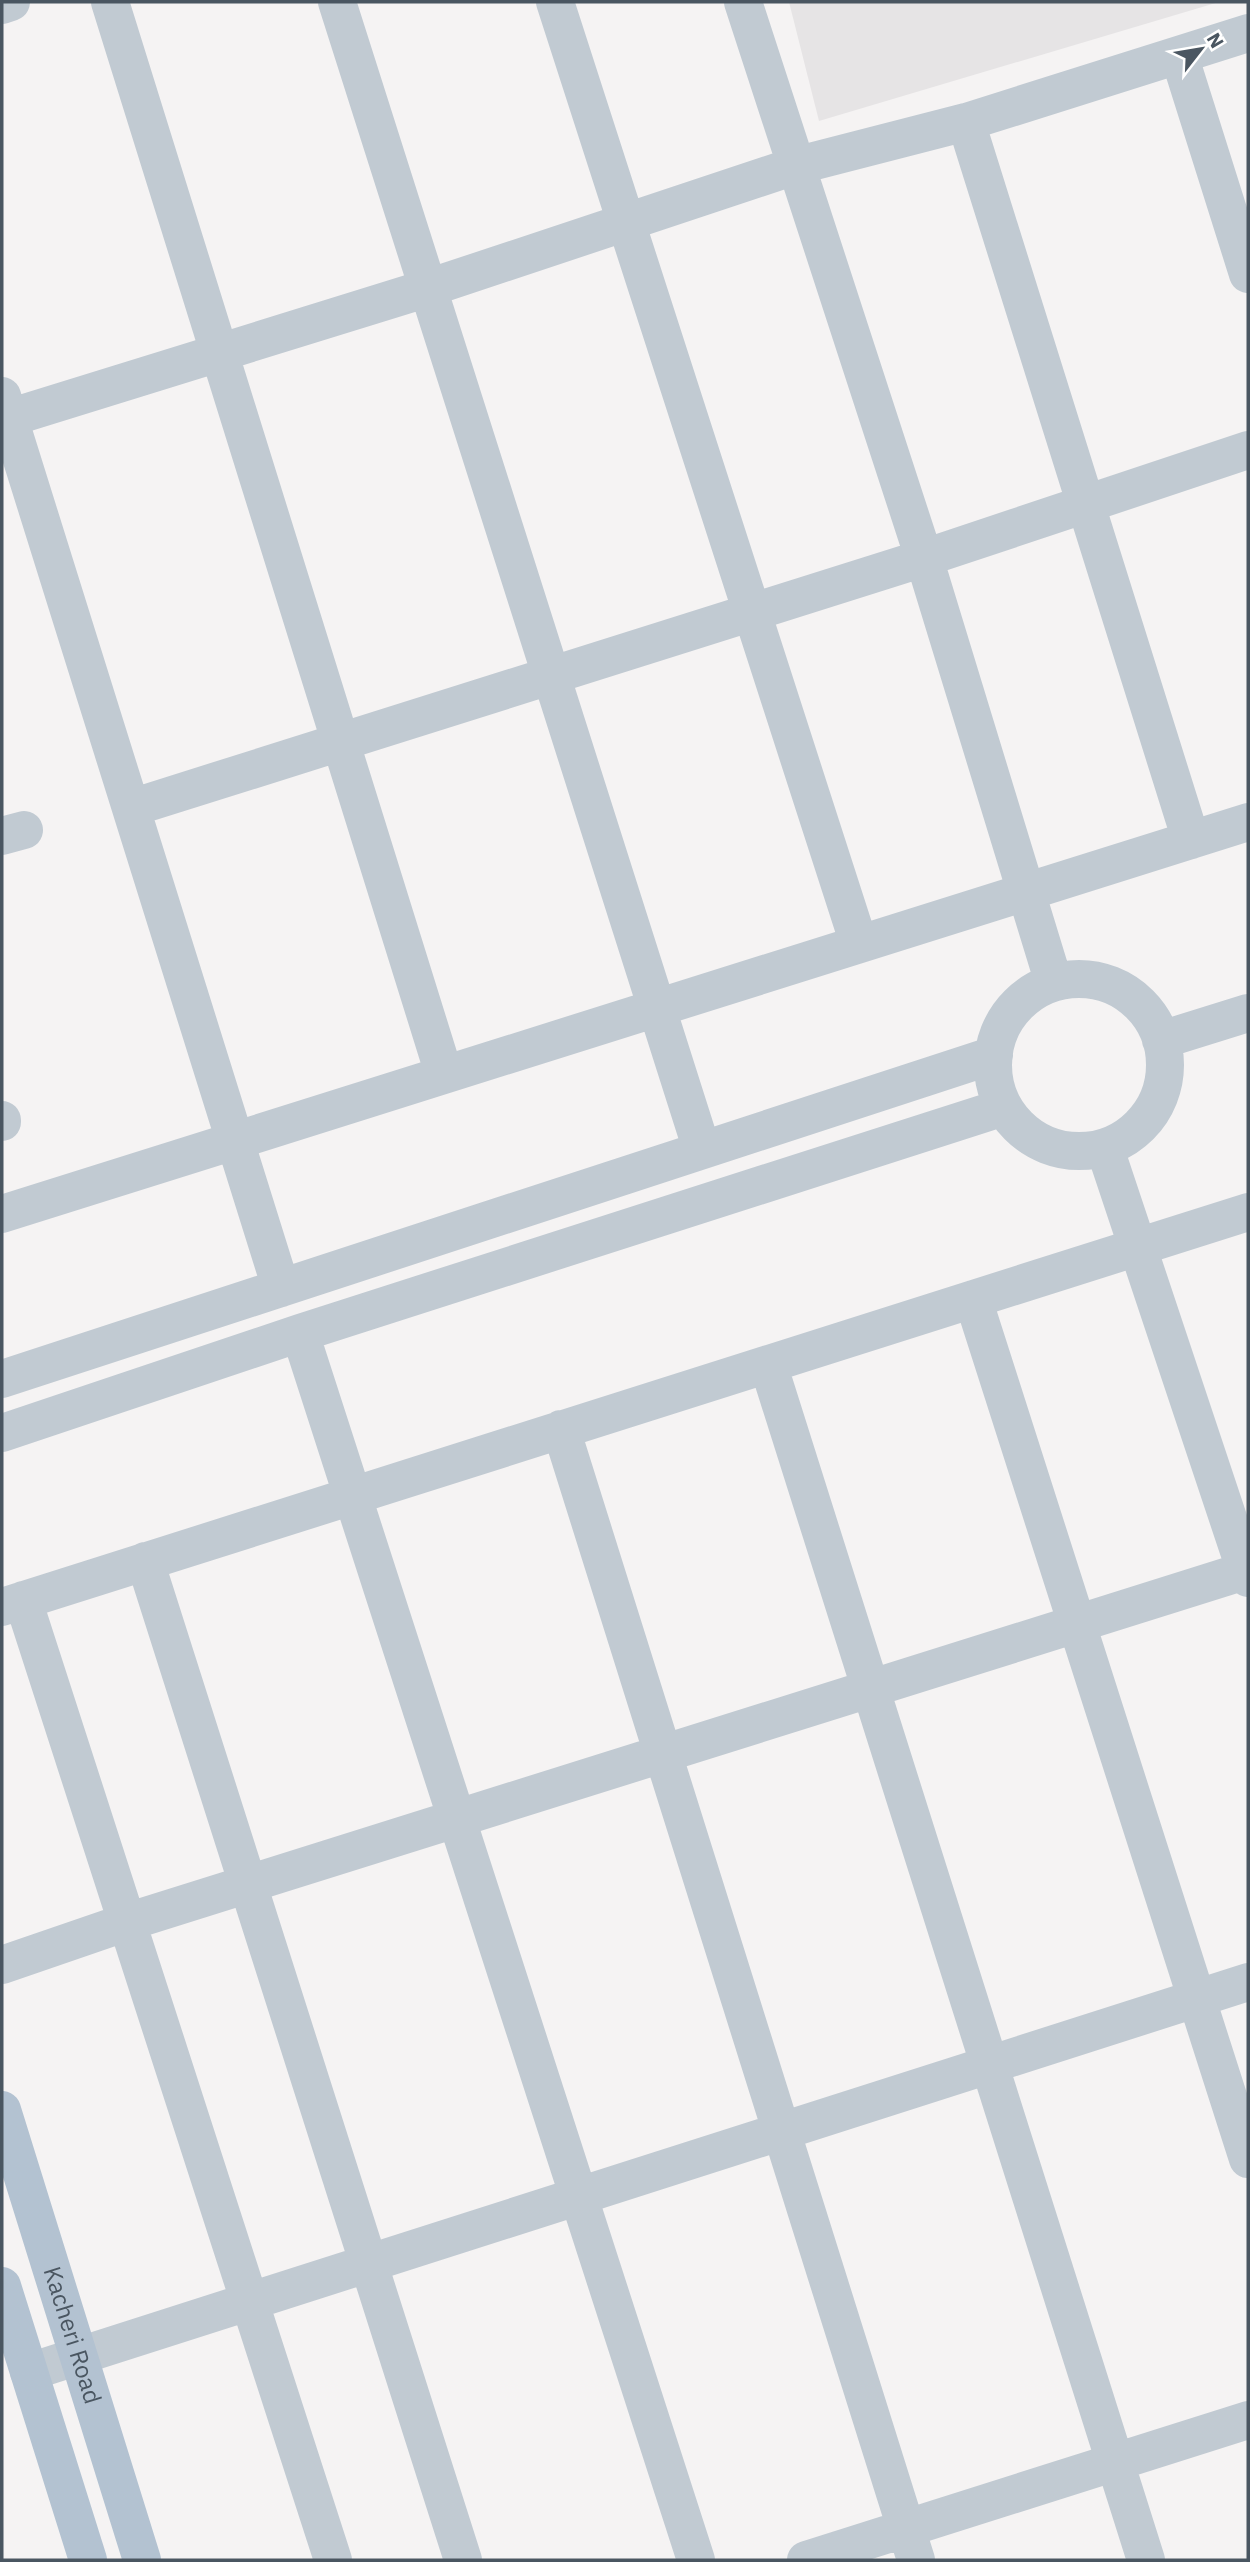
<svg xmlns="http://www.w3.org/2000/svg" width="1250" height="2562" viewBox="0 0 1250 2562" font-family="'IBM Plex Sans',sans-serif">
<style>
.education{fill:#e6e4e5}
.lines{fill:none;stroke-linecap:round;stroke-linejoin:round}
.minor{stroke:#c1cad2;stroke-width:38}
.major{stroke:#b3c2d1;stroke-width:38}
.labels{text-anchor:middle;stroke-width:7;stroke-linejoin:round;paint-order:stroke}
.street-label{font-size:24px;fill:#4a5661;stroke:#fff}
</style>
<rect width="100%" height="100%" fill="#f5f3f3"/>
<path class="education" d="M789,2H1219L819,121Z"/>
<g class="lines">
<path class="minor" d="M110,2L444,1074
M337,2L702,1150
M555,2L859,944
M743,2L924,558L1053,980
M2,5L11,2
M1179,55L1248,274
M966,122L1191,840
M2,396L281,1288
M2,420L428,288L795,166L966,122L1248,33
M131,808L924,558L1248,450
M2,836L24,830
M993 1065a86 86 0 1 1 172 0a86 86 0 1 1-172 0Z
M1161,1040L1248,1013
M2,1120V1122
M1105,1149L1248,1578
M2,1214L1248,822
M973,1299L1248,2159
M300,1333L696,2560
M768,1364L1146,2560
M2,1379L994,1055
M561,1429L916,2560
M2,1433L300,1333L1001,1108
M145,1561L463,2560
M23,1600L333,2560
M2,1607L1248,1212
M2,1965L127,1922L1248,1570
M29,2372L1248,1982
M806,2560L1248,2420"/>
<g class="major">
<path id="s1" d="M2,2110L142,2560"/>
<path d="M2,2286L88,2560"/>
</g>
</g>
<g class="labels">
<g class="street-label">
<text dy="8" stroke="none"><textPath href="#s1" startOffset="236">Kacheri Road</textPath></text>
</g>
</g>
<rect width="1250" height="2562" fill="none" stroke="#4a5661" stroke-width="7"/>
<g transform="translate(1201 49) rotate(59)" stroke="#ffffff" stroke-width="5" paint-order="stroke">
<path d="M0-5L12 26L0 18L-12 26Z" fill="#4a5661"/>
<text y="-10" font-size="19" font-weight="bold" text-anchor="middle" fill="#4a5661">N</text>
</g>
</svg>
